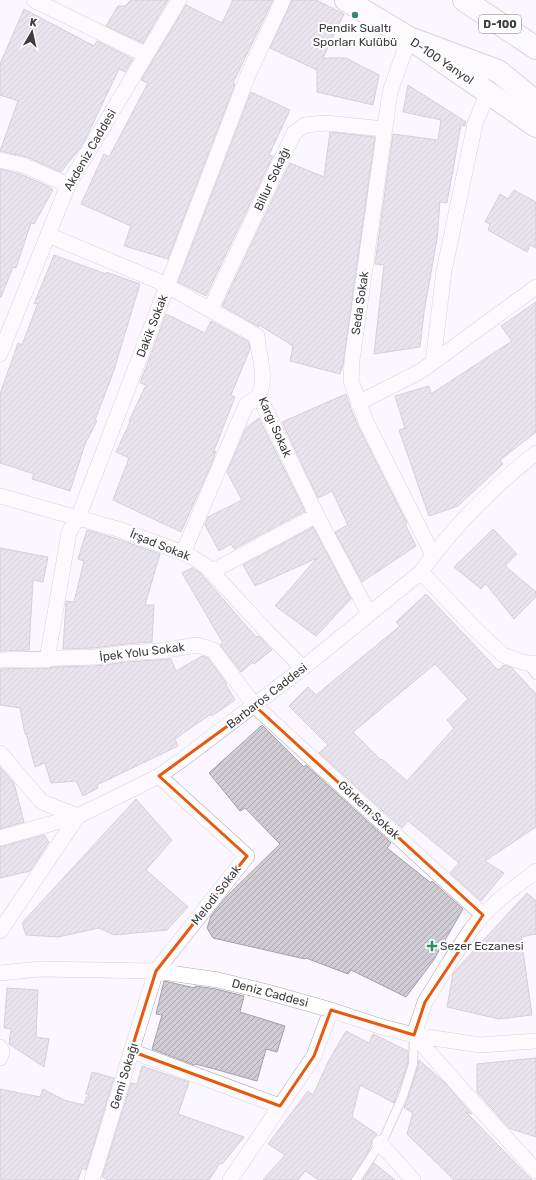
<svg xmlns="http://www.w3.org/2000/svg" width="536" height="1180" viewBox="0 0 536 1180" font-family="Rubik,sans-serif">
<style>
.building{fill:url(#building-hatch);stroke:#a6a1a9;fill-rule:evenodd}
.lines{fill:none;stroke-linecap:round;stroke-linejoin:round}
.lane-casing{stroke:#ada8b0;stroke-width:10}
.street-casing{stroke:#ada8b0;stroke-width:16}
.primary-casing{stroke:#ada8b0;stroke-width:24}
.highway-casing{stroke:#ada8b0;stroke-width:24}
.lane{stroke:#fff;stroke-width:8}
.street{stroke:#fff;stroke-width:15}
.primary{stroke:#fff;stroke-width:22}
.highway{stroke:#fff;stroke-width:22}
.marked{fill:none;stroke:#e8590c;stroke-width:3;stroke-linejoin:round}
.poi-dot{fill:#2f8c64;stroke:#fff;stroke-width:1.5}
.labels{text-anchor:middle;stroke-width:4;stroke-linejoin:round;paint-order:stroke}
.shield{fill:#fff;stroke:#777679;stroke-width:1}
.shield-label{font-size:11px;font-weight:bold;fill:#3d3c3f}
.poi-label{font-size:12px;fill:#3d3c3f;stroke:#fff}
.street-label{font-size:12px;fill:#3d3c3f;stroke:#fff}
</style>
<defs>
<pattern id="building-hatch" width="6" height="6" patternUnits="userSpaceOnUse"><rect width="6" height="6" fill="#d0ccd4"/><path d="M-1 1l2-2M0 6l6-6M5 7l2-2" fill="none" stroke="#aaa7ad"/></pattern>
</defs>
<rect width="100%" height="100%" fill="#fbf6ff"/>
<path class="building" d="M131,0H168L143,43L106,26L118,6H125Z
M233,0H273L233,83L235,84L168,259L124,246L131,226L81,204L104,154L109,157L148,83L141,80L186,5L222,23Z
M292,0H316L344,14L323,58H346L379,75L373,105L317,92V70L270,48Z
M24,9L94,46L97,41L133,59L125,72L119,69L86,138L80,148L61,172L27,157L0,151L18,101L0,95V64Z
M408,85L466,122L465,126L461,125L447,203L440,202L437,239L424,312L420,347L374,354L384,265L375,264L393,134L438,140L441,120L403,112Z
M251,92L290,110L269,155L273,156L206,296L178,282Z
M330,132L375,137L343,365L340,374L290,361L293,346L259,325V327L222,306L290,163L324,177Z
M0,169L20,174L50,187L53,190L34,224L31,223L16,268L13,267L1,297H0Z
M514,190L536,202V248L530,245L527,252L488,230L490,224L485,222L500,194L508,199Z
M54,255L106,274V272L140,284L113,373L95,420L97,421L85,444L70,491L32,479L34,474L0,463V394L18,343L22,345L38,303L34,304Z
M536,302V432L500,460L503,464L458,506L429,516L399,430L405,428L395,396L429,386L431,394L512,341L501,326Z
M166,314L205,333L211,321L249,342L250,349L231,395L235,397L213,453L216,451L211,465L181,532L113,500L129,458L116,452L130,422L129,421L146,385L140,383Z
M346,394L350,407L359,428L407,523L405,524L416,546L362,582L335,532L348,525L332,491L318,498L282,422Z
M259,418L305,511L234,549L231,544L219,551L205,525L208,517L242,500L227,472L246,428Z
M313,527L351,599L316,636L275,606L317,558L255,586L243,565Z
M493,529L517,554L505,566L536,592V597L514,619L486,584L481,589L454,567Z
M87,530L118,539L160,554L145,605H154L152,642L125,644L94,648L63,649L66,601L74,602L84,561L78,559Z
M0,548L48,557L43,582L33,580L29,650L0,651Z
M192,568L200,573L216,591L256,637L259,636L272,650L254,664L253,662L241,672L220,645L223,643L182,573Z
M426,594L498,670L504,665L511,667L536,694V827L485,861L504,873L481,901L450,873L459,863L408,821L402,828L319,753L328,745L289,706L308,687L316,695L400,626L396,622ZM435,664L468,699L447,720L454,728L407,781L382,759L381,760L353,732Z
M202,656L208,658L227,684L226,685L235,700L212,716L211,714L175,739L178,746L97,785L98,788L83,796L76,781L51,783L45,763L35,767L26,733L25,734L20,708L0,705V669L43,668L46,669L52,667L95,666L127,662L171,659L176,671Z
M262,725L304,767L306,765L391,843L387,848L431,883L432,881L463,909L433,961L406,997L351,970L348,974L306,958L305,959L213,938L207,928L211,916L226,897L280,844L245,808L240,811L209,773Z
M0,767L14,783L24,822L0,829Z
M136,799L172,840L146,870L188,907L167,930L114,935L99,928L58,937L26,935L22,923Z
M44,835L49,842L30,871L0,878V847Z
M527,893L536,901V934L521,937L532,1015L499,1019L447,1007L453,973Z
M164,981L195,988V986L216,989L244,996L240,1012L285,1026L277,1052L266,1049L257,1081L211,1068L195,1064L194,1065L152,1049L162,1015L156,1014Z
M7,988L38,990L36,1037L49,1039L44,1067L9,1044L11,1029L4,1028Z
M346,1031L369,1043L373,1034L408,1051V1063L394,1103L360,1085L352,1117L377,1134L372,1140L371,1145L367,1154L351,1180H319L305,1171L298,1180H263L285,1155L268,1144L308,1091L313,1095L329,1060Z
M536,1058V1137L509,1128L477,1092V1064Z
M419,1060L444,1082L472,1114L466,1112L532,1180H454L407,1134L413,1113L404,1108L408,1098L418,1066Z
M142,1066L189,1082L178,1114L244,1137L222,1164L220,1163L209,1180H108L102,1177L131,1083L137,1084Z
M92,1072L114,1078L86,1170L82,1168L78,1180H0V1089L40,1097L43,1089L64,1100L84,1105L86,1097H89L90,1096L86,1094Z
M374,1163L395,1180H363Z"/>
<g class="lines">
<defs>
<path id="lane" d="M527,663L536,675
M356,1180L385,1136L403,1096L413,1064L414,1036"/>
<path id="street" d="M34,0L146,55
M409,38L390,92L352,360L351,381L367,424L433,555
M0,160L23,165L68,185
M48,235L158,281L257,336C259,358 267,375 259,396L319,520L369,614
M210,310L294,133L305,125L326,123L384,129
M0,354L68,185L179,0
M433,362L444,271L475,124L484,102L492,94
M358,403L421,371L536,287
M0,496L121,530L189,555L206,566L272,637L303,668
M183,553L246,405L259,396
M211,572L317,515
M421,572L475,629L503,655L519,661L527,663H536
M0,660L95,657L126,653L160,651L197,645L213,650L255,706L483,915
M47,660L69,532L78,518L248,75L283,0
M0,753L42,802L78,816
M0,838L78,816
M536,871L501,898L483,915L470,931L449,963L425,1002L414,1035L458,1085L536,1171
M0,931L78,816L159,776L183,759L303,668L421,572C452,528 494,486 536,453
M0,973L40,969L156,971L218,980L267,992L331,1010L379,1026L414,1035L480,1045L536,1041
M0,1047L2,1051L0,1058
M131,1051L280,1106
M380,1143L413,1180
M92,1180L156,971L247,856L159,776
M230,1180L314,1056L331,1010"/>
<path id="primary" d="M346,0L409,38L536,126"/>
<path id="highway" d="M464,0L536,48
M409,38L498,71L536,102"/>
</defs>
<use href="#lane" class="lane-casing"/>
<use href="#street" class="street-casing"/>
<use href="#primary" class="primary-casing"/>
<use href="#highway" class="highway-casing"/>
<use href="#lane" class="lane"/>
<use href="#street" class="street"/>
<use href="#primary" class="primary"/>
<use href="#highway" class="highway"/>
</g>
<path d="M0 0H536V1180H0ZM255,706L483,915L425,1002L414,1035L331,1010L314,1056L280,1106L131,1051L156,971L247,856L159,776Z" fill="#fbf6ff" fill-opacity=".55" fill-rule="evenodd"/>
<path class="marked" d="M255,706L483,915L425,1002L414,1035L331,1010L314,1056L280,1106L131,1051L156,971L247,856L159,776Z"/>
<g class="poi-dot">
<circle cx="355" cy="15" r="4"/>
<path d="M430 940h4v4h4v4h-4v4h-4v-4h-4v-4h4z"/>
</g>
<g class="labels">
<rect class="shield" x="479" y="15" width="42" height="18" rx="3"/>
<g class="shield-label">
<text x="500" y="28">D-100</text>
</g>
<g class="poi-label">
<text x="355" y="32">Pendik Sualtı<tspan x="355" dy="14">Sporları Kulübü</tspan></text>
<text x="440" y="950" text-anchor="start">Sezer Eczanesi</text>
</g>
<g class="street-label">
<text transform="translate(442 61) rotate(34)" y="4">D-100 Yanyol</text>
<text transform="translate(90 150) rotate(-60)" y="4">Akdeniz Caddesi</text>
<text transform="translate(272 179) rotate(-65)" y="4">Billur Sokağı</text>
<text transform="translate(360 303) rotate(-82)" y="4">Seda Sokak</text>
<text transform="translate(152 326) rotate(-69)" y="4">Dakik Sokak</text>
<text transform="translate(275 427) rotate(66)" y="4">Kargı Sokak</text>
<text transform="translate(160 545) rotate(22)" y="4">İrşad Sokak</text>
<text transform="translate(142 652) rotate(-7)" y="4">İpek Yolu Sokak</text>
<text transform="translate(267 696) rotate(-38)" y="4">Barbaros Caddesi</text>
<text transform="translate(369 810) rotate(43)" y="4">Görkem Sokak</text>
<text transform="translate(216 895) rotate(-52)" y="4">Melodi Sokak</text>
<text transform="translate(270 993) rotate(15)" y="4">Deniz Caddesi</text>
<text transform="translate(124 1076) rotate(-73)" y="4">Gemi Sokağı</text>
</g>
</g>
<g transform="translate(32 32) rotate(9)" stroke="#ffffff" stroke-width="3" paint-order="stroke">
<path d="M0-3L7 15L0 10L-7 15Z" fill="#3d3c3f"/>
<text y="-6" font-size="11" font-weight="bold" text-anchor="middle" fill="#3d3c3f">K</text>
</g>
</svg>
